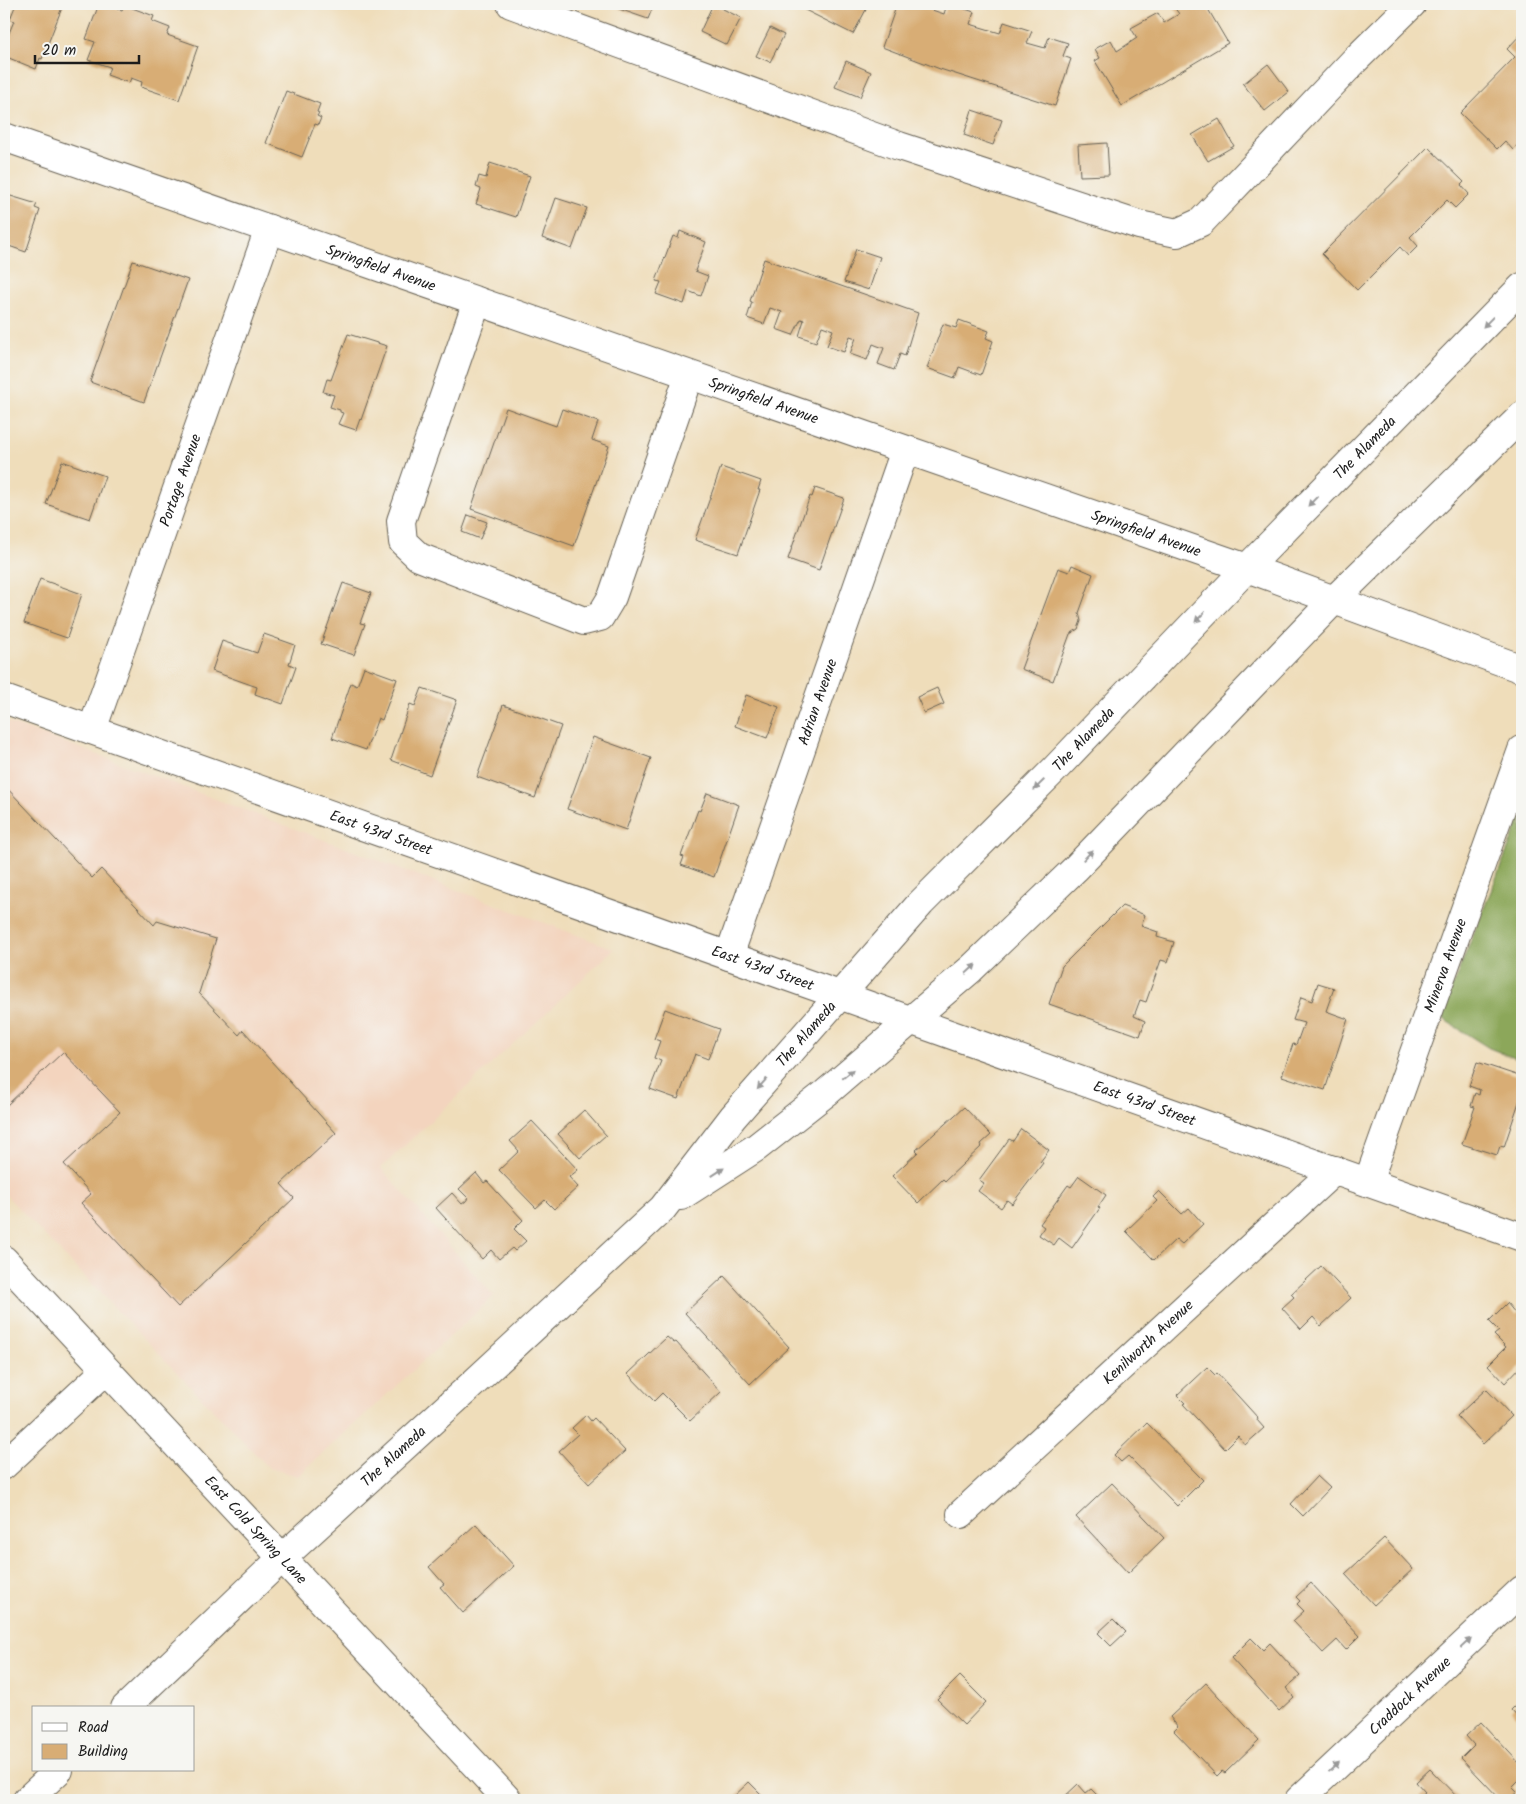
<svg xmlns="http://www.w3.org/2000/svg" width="1526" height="1804" viewBox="0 0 1526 1804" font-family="Kalam,sans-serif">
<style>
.built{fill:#f3d4be}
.forest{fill:#8ca75a;stroke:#54623b}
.building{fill:#d8ad75}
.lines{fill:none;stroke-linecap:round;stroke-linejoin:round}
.minor-casing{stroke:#666053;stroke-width:30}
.major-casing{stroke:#666053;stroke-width:30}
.minor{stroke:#fff;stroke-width:28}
.major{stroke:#fff;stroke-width:28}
.oneway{fill:#999}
.labels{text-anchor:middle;stroke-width:4;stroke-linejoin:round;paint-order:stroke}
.street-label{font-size:15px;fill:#1c1c1c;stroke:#f6f6f2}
</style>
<rect width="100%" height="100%" fill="#f6f6f2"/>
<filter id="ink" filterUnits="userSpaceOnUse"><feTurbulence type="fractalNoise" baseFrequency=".02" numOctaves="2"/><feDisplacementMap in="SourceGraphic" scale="10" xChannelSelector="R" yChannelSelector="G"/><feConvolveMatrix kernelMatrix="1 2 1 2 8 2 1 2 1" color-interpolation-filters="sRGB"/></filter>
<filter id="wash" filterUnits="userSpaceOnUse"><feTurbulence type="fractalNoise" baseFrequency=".0096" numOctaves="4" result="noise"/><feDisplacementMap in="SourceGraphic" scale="20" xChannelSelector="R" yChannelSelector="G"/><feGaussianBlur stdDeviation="1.12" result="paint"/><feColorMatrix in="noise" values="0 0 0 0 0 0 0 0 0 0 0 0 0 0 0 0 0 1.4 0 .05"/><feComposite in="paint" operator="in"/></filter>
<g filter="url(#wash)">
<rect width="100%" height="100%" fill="#efddba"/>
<path class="built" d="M4,721L69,744L614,949L381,1168L494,1296L298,1476L269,1468L4,1193Z"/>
<path class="forest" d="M1522,814V1061L1489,1048L1440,1017Z"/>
<g id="blocks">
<path class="building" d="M16,4L63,5L42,59L40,58L36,69L4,56L6,46L4,45L14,21L10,19Z
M99,4H106L122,10L124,5L154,16L152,21L170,28L167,35L198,46L179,100L141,87L142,82L131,78L129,83L107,75L110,67L88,60L95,42L86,39Z
M621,4H654L648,19L619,9Z
M713,4L741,18L727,45L700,32Z
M793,4H869L853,34Z
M897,4H927L926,8L944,14L947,4H951L974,12L970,24L1000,33L1004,22L1032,31L1027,43L1045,48L1049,37L1068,43L1063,56L1071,59L1055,106L940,69L882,47Z
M1172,4H1205L1228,43L1122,106L1095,61L1100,58L1095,49L1111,40L1117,51L1125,46L1137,38L1131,28L1158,13L1164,23L1179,14Z
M770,28L784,35L770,62L756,56Z
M1522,33V140L1513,150L1505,141L1497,149L1460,113L1515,57L1507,49Z
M846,61L871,72L860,97L835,87Z
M1268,64L1289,92L1265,111L1243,84Z
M286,91L320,104L317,112L319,113L317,116L321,118L318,125L315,124L302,157L266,143Z
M972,110L1002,120L993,145L964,135Z
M1219,119L1234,146L1208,161L1192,135Z
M1107,143L1109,175L1080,176L1078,145Z
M1428,147L1464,182L1461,185L1469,194L1455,208L1447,200L1410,237L1418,246L1408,256L1400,247L1357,290L1322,254Z
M490,163L530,176L516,217L476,204L481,189L476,187L479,176L486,178Z
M4,194L37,204L35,208L40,210L26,252L6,245L4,250Z
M556,198L587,208L572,249L542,238Z
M680,231L706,242L695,271L708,276L701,296L688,291L684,304L656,294L661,282L656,281L673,236L678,238Z
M856,249L880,257L869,290L844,282Z
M764,259L918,313L905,356L900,354L894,370L878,364L884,348L878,346L873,344L867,360L850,354L856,338L850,336L844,352L827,346L833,330L822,326L816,342L799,336L804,320L801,319L793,335L776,329L782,312L770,308L764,324L747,318L752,302L750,301Z
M133,261L188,280L144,402L90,382Z
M959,320L989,331L986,338L993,341L981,375L959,367L955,378L927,368L943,324L956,328Z
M348,334L387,346L361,420L360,419L356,430L338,424L343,413L340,412V410L330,407L334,395L323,392L327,379L331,380Z
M506,408L556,426L562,409L598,422L592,440L609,446L574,546L471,509Z
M62,461L105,476L90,519L46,504Z
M721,467L761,481L758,490H760L738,554L695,540Z
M815,488L844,498L819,570L788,559L810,496L812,497Z
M468,515L487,522L480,539L462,532Z
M1072,565L1093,574L1079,613L1081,621L1078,629L1070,634L1053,681L1021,669L1058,568L1069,572Z
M40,579L82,594L67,638L24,623Z
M343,583L371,593L360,623L365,624L354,655L321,644Z
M264,634L295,645L289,664L296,667L283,704L255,694L257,687L212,671L222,641L257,653Z
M364,667L397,679L382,720L378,718L366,750L332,738L351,683L357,686Z
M422,688L457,700L430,775L391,760L410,704L415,706Z
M937,688L944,704L924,713L917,697Z
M746,695L779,707L767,738L735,726Z
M503,705L561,726L535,798L477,777Z
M593,737L651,758L626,830L567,809Z
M4,785L92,878L101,869L154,925L157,921L216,939L199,993L239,1035L243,1030L336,1133L281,1184L294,1198L178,1307L81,1203L91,1194L64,1164L120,1112L63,1052L7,1105L4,1102Z
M707,793L739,805L714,877L681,865L684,857L681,856L698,810L700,811Z
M1122,906L1145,915L1141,926L1158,932L1157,937L1174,942L1168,962L1161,960L1146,1002L1140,1000L1134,1016L1145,1021L1140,1036L1049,1004L1062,966Z
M1318,983L1334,988L1326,1011L1348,1019L1325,1090L1282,1076L1293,1044L1296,1045L1304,1023L1293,1020L1301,997L1312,1001Z
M665,1009L719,1029L708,1059L695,1054L678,1099L650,1089L661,1061L654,1058L660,1041L654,1039Z
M1477,1062L1522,1077V1093L1504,1147L1500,1146L1497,1155L1462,1144L1475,1107L1471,1106L1475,1093L1479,1095L1480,1090L1469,1086Z
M964,1107L991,1135L981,1144L982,1146L945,1181L943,1179L918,1203L892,1176L918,1152L916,1150Z
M584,1110L606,1135L580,1158L558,1134Z
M532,1121L578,1170L569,1177L578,1187L554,1209L545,1200L536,1208L499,1170L519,1151L510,1141Z
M1021,1129L1049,1150L1040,1162L1043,1163L1012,1204L1007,1200L1001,1208L978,1191L984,1183L979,1180L1009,1139L1013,1141Z
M476,1173L484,1183L487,1181L523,1220L514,1229L526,1241L515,1251L512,1248L499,1259L491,1250L482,1259L436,1208L452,1193L462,1204L466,1201L468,1198L459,1189Z
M1079,1176L1106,1195L1098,1207L1100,1208L1072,1248L1059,1238L1054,1245L1039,1235L1044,1227L1040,1224L1068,1185L1071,1187Z
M1159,1191L1182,1214L1189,1208L1203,1224L1182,1244L1176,1239L1154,1260L1126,1231L1157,1201L1153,1197Z
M1321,1266L1351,1298L1321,1326L1313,1317L1301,1329L1282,1308L1294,1297L1291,1294Z
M724,1276L789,1347L750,1384L685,1313Z
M1507,1303L1516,1314L1519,1311L1522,1315V1365L1505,1383L1488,1365L1506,1347L1494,1335L1499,1331L1489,1321Z
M667,1337L674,1343L676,1342L721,1392L690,1421L662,1393L654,1401L628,1374Z
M1207,1367L1215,1375L1217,1373L1258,1418L1257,1420L1264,1428L1245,1445L1238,1436L1225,1449L1183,1404L1185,1403L1177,1395Z
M1486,1389L1512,1416L1483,1444L1457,1416Z
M586,1415L591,1421L594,1418L625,1451L589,1484L559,1451L578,1434L572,1428Z
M1147,1423L1203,1480L1177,1506L1128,1456L1121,1462L1114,1455Z
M1317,1476L1330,1488L1303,1516L1291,1504Z
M1112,1483L1164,1538L1128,1573L1076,1517Z
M476,1524L514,1566L463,1613L440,1587L444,1584L429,1567Z
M1384,1538L1413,1569L1374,1605L1345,1574Z
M1311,1583L1360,1636L1346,1650L1337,1640L1323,1653L1293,1621L1304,1611L1297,1604L1300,1601L1296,1597Z
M1113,1619L1126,1632L1111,1646L1098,1633Z
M1251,1638L1263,1650L1270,1643L1300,1676L1286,1688L1294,1697L1279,1711L1231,1658Z
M960,1676L986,1702L964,1725L937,1699Z
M1206,1683L1259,1740L1225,1773L1222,1771L1217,1776L1174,1731L1178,1727L1170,1717Z
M1522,1699V1722L1511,1710Z
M1481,1722L1521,1765L1522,1764V1781L1520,1779L1512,1787L1517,1792L1508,1800H1501L1461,1758L1474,1745L1466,1736Z
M1430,1769L1460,1800H1416L1425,1792L1416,1782Z
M749,1782L767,1800H730Z
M1078,1784L1086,1793L1091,1789L1102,1800H1061Z"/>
</g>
</g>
<g filter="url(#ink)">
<use href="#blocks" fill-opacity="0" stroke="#666053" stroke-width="1"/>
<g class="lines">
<defs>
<g id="minor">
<path d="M511,4L899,146L1139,225L1177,233L1201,222L1355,60L1412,4"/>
<path id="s1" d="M4,137L1247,568L1522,669"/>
<path d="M477,301L401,521L403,542L419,557L584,621L600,617L612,597L689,375"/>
<path id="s2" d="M4,699L1522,1237"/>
<path id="s3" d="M92,730L269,229"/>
<path id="s4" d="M729,956L905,450"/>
<path id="s5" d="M1368,1182L1522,750"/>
<path d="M4,1465L106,1370"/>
<path id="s6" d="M961,1514L1335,1170"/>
<path id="s7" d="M1299,1800L1522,1590"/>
</g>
<g id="major">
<path d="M681,1196L757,1147L827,1092L971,969L1075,869L1334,600L1522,416"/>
<path id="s8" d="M4,1260L508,1800"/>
<path id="s9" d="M125,1708L281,1559L465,1391L663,1208L733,1117L921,903L1053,771L1247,568L1522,287"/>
<path d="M27,1800L59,1770"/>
</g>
</defs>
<use href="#minor" class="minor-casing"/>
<use href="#major" class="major-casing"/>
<use href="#minor" class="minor"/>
<use href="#major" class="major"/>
</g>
<defs><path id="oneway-solid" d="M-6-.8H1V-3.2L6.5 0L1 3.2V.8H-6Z" transform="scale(1.25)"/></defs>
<g class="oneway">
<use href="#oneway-solid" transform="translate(1488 322) rotate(134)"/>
<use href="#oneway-solid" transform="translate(1313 501) rotate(134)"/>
<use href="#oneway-solid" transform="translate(1200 617) rotate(134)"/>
<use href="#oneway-solid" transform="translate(1039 785) rotate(135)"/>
<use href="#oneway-solid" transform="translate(1088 855) rotate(-46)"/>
<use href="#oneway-solid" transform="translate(971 969) rotate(-43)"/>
<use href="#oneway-solid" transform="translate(848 1074) rotate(-40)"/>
<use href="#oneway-solid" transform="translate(762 1084) rotate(131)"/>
<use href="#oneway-solid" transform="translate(718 1172) rotate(-33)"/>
<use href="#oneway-solid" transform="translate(1466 1643) rotate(-43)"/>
<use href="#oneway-solid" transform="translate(1334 1767) rotate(-43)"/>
</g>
</g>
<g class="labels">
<g class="street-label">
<text dy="5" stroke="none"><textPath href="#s1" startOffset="399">Springfield Avenue</textPath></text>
<text dy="5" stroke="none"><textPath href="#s1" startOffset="804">Springfield Avenue</textPath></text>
<text dy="5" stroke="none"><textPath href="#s9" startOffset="1770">The Alameda</textPath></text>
<text dy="5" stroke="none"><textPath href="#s3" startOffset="265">Portage Avenue</textPath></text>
<text dy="5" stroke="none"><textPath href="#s1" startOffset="1209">Springfield Avenue</textPath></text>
<text dy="5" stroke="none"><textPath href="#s4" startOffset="269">Adrian Avenue</textPath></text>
<text dy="5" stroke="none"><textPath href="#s9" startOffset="1365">The Alameda</textPath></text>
<text dy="5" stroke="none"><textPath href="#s2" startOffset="400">East 43rd Street</textPath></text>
<text dy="5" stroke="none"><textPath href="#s5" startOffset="230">Minerva Avenue</textPath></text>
<text dy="5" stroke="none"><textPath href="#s2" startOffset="805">East 43rd Street</textPath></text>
<text dy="5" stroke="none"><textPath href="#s9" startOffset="960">The Alameda</textPath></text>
<text dy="5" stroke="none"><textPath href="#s2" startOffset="1210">East 43rd Street</textPath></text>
<text dy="5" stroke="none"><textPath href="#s6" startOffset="254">Kenilworth Avenue</textPath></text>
<text dy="5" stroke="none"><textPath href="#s9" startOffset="368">The Alameda</textPath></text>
<text dy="5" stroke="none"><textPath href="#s8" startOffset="369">East Cold Spring Lane</textPath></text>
<text dy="5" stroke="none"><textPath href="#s7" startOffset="152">Craddock Avenue</textPath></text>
</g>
</g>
<rect width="1526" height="1804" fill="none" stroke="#f6f6f2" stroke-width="20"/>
<rect x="32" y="1706" width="162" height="65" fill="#f6f6f2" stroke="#9f9f9c"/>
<rect x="42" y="1723" width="25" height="8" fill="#ffffff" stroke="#9f9f9c"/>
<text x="78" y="1732" font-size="15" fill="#1c1c1c">Road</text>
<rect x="42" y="1744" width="25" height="15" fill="#d8ad75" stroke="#9f9f9c"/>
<text x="78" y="1756" font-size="15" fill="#1c1c1c">Building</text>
<path d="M35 55v8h104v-8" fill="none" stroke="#1c1c1c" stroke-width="2.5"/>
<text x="42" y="55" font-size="15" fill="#1c1c1c" stroke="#f6f6f2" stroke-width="4" paint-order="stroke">20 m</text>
</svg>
